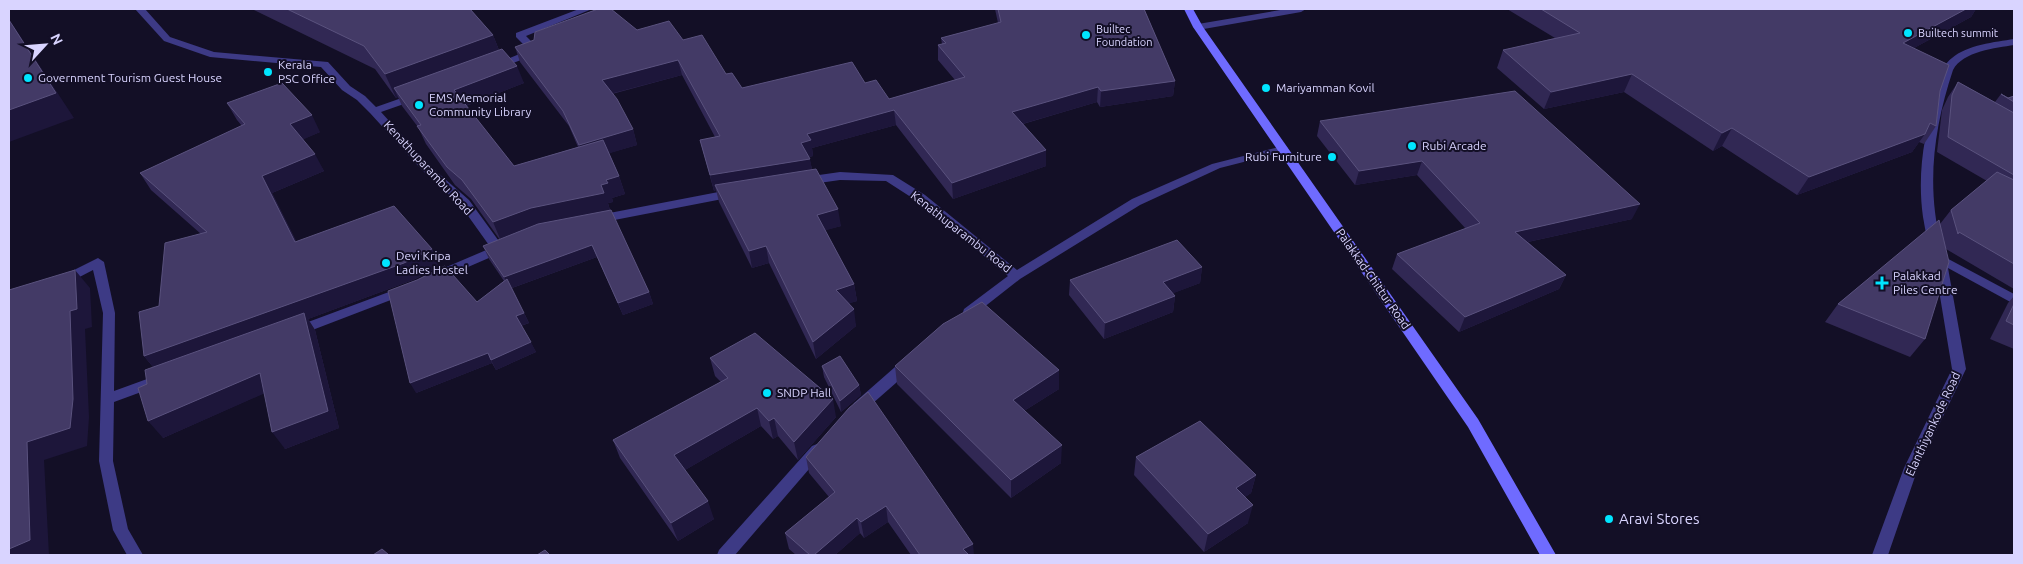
<svg xmlns="http://www.w3.org/2000/svg" width="2023" height="564" viewBox="0 0 2023 564" font-family="Ubuntu,sans-serif">
<style>
.lines{fill:none;stroke-linecap:round;stroke-linejoin:round}
.minor{fill:#3d3a85;fill-rule:evenodd}
.secondary{fill:#6f6bff;fill-rule:evenodd}
.wall{fill:#312854}
.shaded-wall{fill:#1d163a}
.building{fill:#433a66;stroke:#5a527e}
.poi-dot{fill:#00e5ff;stroke:#130f26;stroke-width:2}
.labels{text-anchor:middle;stroke-width:4;stroke-linejoin:round;paint-order:stroke}
.far-poi-label{font-size:11px;fill:#d9d4ff;stroke:#130f26;text-anchor:start}
.poi-label{font-size:12px;fill:#d9d4ff;stroke:#130f26;text-anchor:start}
.street-label{font-size:12px;fill:#d9d4ff;stroke:#130f26}
.near-poi-label{font-size:15px;fill:#d9d4ff;stroke:#130f26;text-anchor:start}
</style>
<rect width="100%" height="100%" fill="#130f26"/>
<g class="lines">
<path class="minor" d="M135,9H145L170,37L214,52L328,62L350,86L365,96L376,107L413,94H421V98L381,112L429,165L469,200L501,244L505,245L507,248L505,251L438,280H430L428,277L430,274L491,248L461,206L421,169L370,113L357,100L342,90L321,67L210,57L164,41Z
M579,9H592L526,36L539,49V53L500,68H492L491,66L529,50L516,37V33Z
M1286,9H1306L1301,12L1198,30L1193,27L1198,24Z
M2014,39V45C1996,48 1963,51 1953,70C1934,127 1926,185 1941,244L1935,248L1931,247C1926,238 1925,227 1923,217C1917,174 1924,133 1937,92C1941,80 1941,66 1952,58C1967,45 1995,42 2014,39Z
M1283,146L1287,147L1288,149L1287,151L1220,168L1140,205L1020,279L974,315L969,317L963,312L964,309L1008,276L917,201L886,181L840,180L805,185L799,181L805,177L840,172L893,175L925,195L1017,270L1132,199L1212,164Z
M734,189L740,193L738,196L599,223L593,219L599,215Z
M1939,254L2014,294V304L1948,268L1966,369L1918,468L1888,555H1872L1904,468L1952,369L1935,266L1938,263L1933,258Z
M98,258L104,262L115,313L114,391L158,375L163,376L165,380L163,384L114,402L113,461L128,529L143,555H127L113,530L99,461L103,313L93,270L68,283H60L58,280L60,277Z
M405,286L411,290L409,293L302,334H292L290,331L292,328Z
M908,359L913,360L915,364L913,368L864,411L859,412L854,411L852,407L854,403L903,360Z
M817,444L822,446L824,450L822,454L735,555H717L719,550L812,446Z"/>
<path class="secondary" d="M1184,9H1193L1203,27L1478,419L1556,555H1540L1468,427L1193,27Z"/>
</g>
<path class="wall" d="M252,9H470L493,35L499,50L524,83L466,106L514,166L578,147L569,126L520,62L515,47L637,30L683,40L726,74L742,88L865,83L889,99L955,80L938,60V45L942,44L941,38L998,23L995,9H1144L1175,81L1173,96L1100,107L1097,102L1023,124L1046,150V166L953,199L896,125L812,148L813,156L809,157L812,169L841,226L825,230L854,284L857,301L849,303L856,326L816,359L769,263L752,268L719,202L716,190L714,191L700,140L715,137L682,75L612,94L633,129L637,145L609,153L619,176L625,194L612,198L613,202L608,203L610,210L649,292L653,304L623,315L597,257L512,288L529,323L521,326L536,352L496,370L492,363L416,393L477,302L504,281L489,259L483,246L500,240L471,199L455,185L426,144L418,127L402,106L398,97L396,98L375,69Z
M1507,9H1976L1971,17L1914,48L1940,91L1936,126L1924,144L1919,142L1912,152L1797,195L1722,146L1713,151L1624,92L1544,109L1497,68L1503,50L1555,38Z
M1958,82L1995,102L2001,94L2008,98L2014,96V289L1946,249L1925,339L1910,357L1825,322L1838,304L1940,224L1951,210L1987,181L1937,152L1942,110L1948,97Z
M227,103L320,132L303,139L324,171L272,193L296,241L432,249L441,266L413,280L308,319L315,330L339,428L285,449L264,393L163,438L147,384L153,367L144,356L159,306L201,234L151,190L140,173L242,126L237,120Z
M1320,121L1632,219L1528,242L1566,275L1559,289L1459,332L1392,269L1397,254L1466,229L1417,175L1355,185L1317,136Z
M1202,267L1200,283L1173,293L1175,296L1173,312L1104,339L1069,295L1070,280Z
M2014,296V349L1990,339L2008,303Z
M710,358L836,417L798,460L778,436L773,439L761,426L685,470L714,519L678,541L620,458L613,440L721,382L715,376Z
M822,366L859,385L861,395L841,412L824,377Z
M895,366L1059,389L1024,411L1061,463L1011,498L897,384Z
M806,457L974,555H911L888,522L864,538L860,533L835,555H796L789,549L785,533L829,497L809,473Z
M1136,457L1256,475L1251,493L1245,497L1248,523L1204,552L1134,475Z"/>
<path class="shaded-wall" d="M1966,9H1976L1971,17L1892,60L1903,43Z
M9,19L74,118L9,142Z
M493,35L502,58L394,88L398,97L396,98L385,74Z
M678,60L682,75L606,95L602,80Z
M517,66L524,83L461,108L454,90Z
M1632,74L1624,92L1544,109L1551,92Z
M1175,81L1173,96L1100,107L1101,91Z
M1098,87L1097,102L1012,127V112Z
M894,110L896,125L812,148L813,156L804,158L801,143L807,134Z
M312,115L320,132L300,141L290,124Z
M1732,128L1722,146L1713,151L1722,133Z
M633,129L637,145L584,161L579,145Z
M1925,134L1912,152L1797,195L1809,177Z
M1046,150V166L953,199L952,183Z
M315,154L324,171L272,193L305,259L295,242L262,176Z
M810,159L813,175L715,185L716,190L714,191L710,175Z
M1422,161L1417,175L1355,185L1359,171Z
M619,176L625,194L612,198L613,202L608,203L610,211L501,241L493,222L531,208L601,185L606,180Z
M1640,204L1632,219L1509,246L1515,232Z
M838,209L841,226L820,232L817,215Z
M592,245L597,257L509,289L504,277Z
M766,246L769,263L752,268L749,251Z
M432,249L441,266L413,280L308,319L315,330L339,428L285,449L272,432L306,319L158,373L144,356Z
M1202,267L1200,283L1161,298L1163,282Z
M75,270L90,288L92,327L85,329L89,417L87,446L44,460L49,555H9V549L27,442L70,311Z
M1566,275L1559,289L1459,332L1465,317Z
M854,284L857,301L839,307L836,290Z
M649,292L653,304L623,315L618,303Z
M1175,296L1173,312L1104,339L1105,323Z
M854,309L856,326L816,359L813,342Z
M524,313L529,323L520,326L516,316Z
M531,342L536,352L496,370L491,360Z
M488,353L492,363L416,393L410,383Z
M1059,370V389L1013,418V400Z
M260,373L272,390L163,438L148,421Z
M859,385L861,395L841,412L840,401Z
M833,399L836,417L798,460L794,442Z
M757,408L761,426L680,473L674,455Z
M774,418L778,436L773,439L769,421Z
M1062,445L1061,463L1011,498V480Z
M1256,475L1251,493L1232,506L1236,488Z
M708,501L714,519L678,541L671,523Z
M1253,505L1248,523L1204,552L1208,534Z
M886,506L888,522L864,538L861,522Z
M857,518L860,533L835,555H814Z
M973,544L974,555H963V549Z"/>
<path class="building" d="M287,9H470L493,35L385,74L364,46Z
M598,9H611L637,30L669,21L683,40L702,35L726,74L732,73L742,88L852,62L865,83L876,80L889,99L965,77L938,45L946,43L941,38L1001,22L998,9H1144L1175,81L1101,91L1098,87L1012,112L1046,150L952,183L894,110L807,134L811,140L801,143L810,159L710,175L700,140L720,136L678,60L602,80L617,99L633,129L579,145L563,111L515,47L534,40L535,32Z
M1541,9H1966L1903,43L1949,65L1940,91L1936,126L1930,123L1925,134L1809,177L1732,128L1722,133L1632,74L1551,92L1503,50L1580,33Z
M9,20L56,93L9,110Z
M502,49L517,66L454,90L514,166L603,140L619,176L606,180L608,183L601,185L604,193L531,208L493,222L462,180L447,167L417,126L421,125L394,88Z
M1958,82L2014,113V175L1948,137L1952,95Z
M282,83L312,115L290,124L315,154L262,176L295,242L394,206L432,249L404,263L144,356L139,312L159,306L165,243L207,232L140,173L245,124L227,103Z
M1515,91L1640,204L1515,232L1566,275L1465,317L1397,254L1480,223L1422,161L1359,171L1320,121Z
M2001,94L2008,98L2014,96V102Z
M816,169L838,209L817,215L854,284L836,290L854,309L813,342L766,246L749,251L715,185Z
M1997,172L2014,180V264L1959,232L1958,234L1951,210Z
M611,210L649,292L618,303L592,245L504,277L483,246L538,224Z
M1939,220L1949,262L1925,339L1838,304Z
M1177,240L1202,267L1163,282L1175,296L1105,323L1070,280Z
M445,266L477,302L507,279L524,313L516,316L531,342L491,360L488,353L410,383L388,291L417,280Z
M75,270L77,309L70,311L73,399L70,428L27,442L30,540L9,549V290Z
M982,302L1059,370L1013,400L1062,445L1011,480L895,366L943,324Z
M2014,304V325L2006,321Z
M304,313L328,411L272,432L260,373L148,421L138,388L147,384L145,370Z
M755,333L833,399L794,442L774,418L769,421L757,408L674,455L708,501L671,523L613,440L728,378L710,358Z
M840,356L859,385L840,401L822,366Z
M868,392L973,544L963,549L969,555H920L886,506L861,522L857,518L814,555H810L785,533L835,492L806,457L849,408Z
M1200,421L1256,475L1236,488L1253,505L1208,534L1136,457Z
M382,549L389,555H373Z
M545,550L550,555H537Z"/>
<g class="poi-dot">
<circle cx="1908" cy="33" r="5"/>
<circle cx="1086" cy="35" r="5"/>
<circle cx="268" cy="72" r="5"/>
<circle cx="28" cy="78" r="5"/>
<circle cx="1266" cy="88" r="5"/>
<circle cx="419" cy="105" r="5"/>
<circle cx="1412" cy="146" r="5"/>
<circle cx="1332" cy="157" r="5"/>
<circle cx="386" cy="263" r="5"/>
<path d="M1879.5 275.5h5v5h5v5h-5v5h-5v-5h-5v-5h5z"/>
<circle cx="767" cy="393" r="5"/>
<circle cx="1609" cy="519" r="5"/>
</g>
<g class="labels">
<g class="far-poi-label">
<text x="1096" y="33">Builtec<tspan x="1096" dy="13">Foundation</tspan></text>
<text x="1918" y="37">Builtech summit</text>
</g>
<g class="poi-label">
<text x="278" y="69">Kerala<tspan x="278" dy="14">PSC Office</tspan></text>
<text x="38" y="82">Government Tourism Guest House</text>
<text x="1276" y="92">Mariyamman Kovil</text>
<text x="429" y="102">EMS Memorial<tspan x="429" dy="14">Community Library</tspan></text>
<text x="1422" y="150">Rubi Arcade</text>
<text x="1322" y="161" text-anchor="end">Rubi Furniture</text>
<text x="396" y="260">Devi Kripa<tspan x="396" dy="14">Ladies Hostel</tspan></text>
<text x="1893" y="280">Palakkad<tspan x="1893" dy="14">Piles Centre</tspan></text>
<text x="777" y="397">SNDP Hall</text>
</g>
<g class="street-label">
<text transform="translate(428 168) rotate(47)" y="4">Kenathuparambu Road</text>
<text transform="translate(961 232) rotate(38)" y="4">Kenathuparambu Road</text>
<text transform="translate(1373 279) rotate(55)" y="4">Palakkad-Chittur Road</text>
<text transform="translate(1933 424) rotate(-65)" y="4">Elanthiyankode Road</text>
</g>
<g class="near-poi-label">
<text x="1619" y="524">Aravi Stores</text>
</g>
</g>
<rect width="2023" height="564" fill="none" stroke="#d9d4ff" stroke-width="20"/>
<g transform="translate(45 45) rotate(64)" stroke="#130f26" stroke-width="4" paint-order="stroke">
<path d="M0-4L9 19L0 12L-9 19Z" fill="#d9d4ff"/>
<text y="-8" font-size="14" font-weight="bold" text-anchor="middle" fill="#d9d4ff">N</text>
</g>
</svg>
